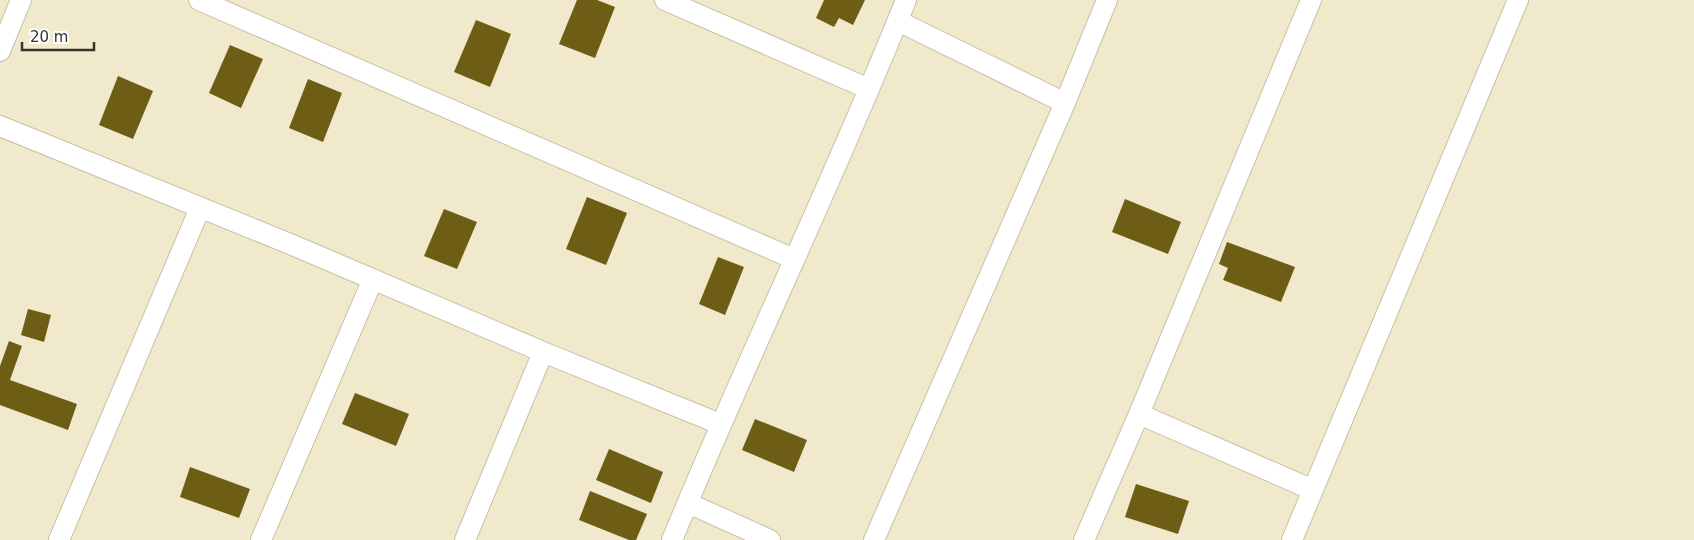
<svg xmlns="http://www.w3.org/2000/svg" width="1694" height="540" viewBox="0 0 1694 540" font-family="'DejaVu Sans',sans-serif">
<style>
.building{fill:#6d5d15}
.lines{fill:none;stroke-linecap:round;stroke-linejoin:round}
.street-casing{stroke:#c7c0a4;stroke-width:22}
.street{stroke:#fff;stroke-width:20}
</style>
<rect width="100%" height="100%" fill="#f0e9cc"/>
<path class="building" d="M577,0H597L615,7L595,58L559,44Z
M824,0H865L853,25L839,18L834,27L816,18Z
M476,20L511,34L490,87L454,72Z
M230,45L263,59L241,108L209,93Z
M118,76L153,91L133,139L99,125Z
M308,79L342,93L323,142L289,128Z
M587,197L627,213L606,265L566,249Z
M1125,199L1181,222L1168,254L1112,232Z
M444,209L477,222L457,269L424,256Z
M1227,242L1295,267L1281,302L1223,280L1228,268L1219,264Z
M718,257L744,267L725,315L699,304Z
M28,309L51,315L44,342L21,335Z
M9,341L22,346L10,380L77,404L68,430L0,405V366Z
M355,393L409,414L396,446L342,424Z
M755,419L807,440L794,472L742,450Z
M609,449L663,472L651,503L596,480Z
M190,467L250,489L239,518L180,497Z
M1136,484L1189,501L1178,534L1125,517Z
M590,491L647,514L636,540H629L579,520Z"/>
<g class="lines">
<defs>
<path id="street" d="M199,0L794,259
M665,0L869,89
M898,21L1065,103
M0,51L21,0
M0,126L295,246L543,352L720,424
M1139,414L1313,490
M688,503L770,540
M59,540L200,208
M261,540L373,279
M465,540L543,352
M672,540C747,358 833,182 906,0
M874,540L1065,103L1107,0
M1084,540L1139,414L1311,0
M1292,540L1518,0"/>
</defs>
<use href="#street" class="street-casing"/>
<use href="#street" class="street"/>
</g>
<path d="M22 42v8h72v-8" fill="none" stroke="#353227" stroke-width="2.5"/>
<text x="30" y="42" font-size="15" fill="#353227" stroke="#ffffff" stroke-width="4" paint-order="stroke">20 m</text>
</svg>
